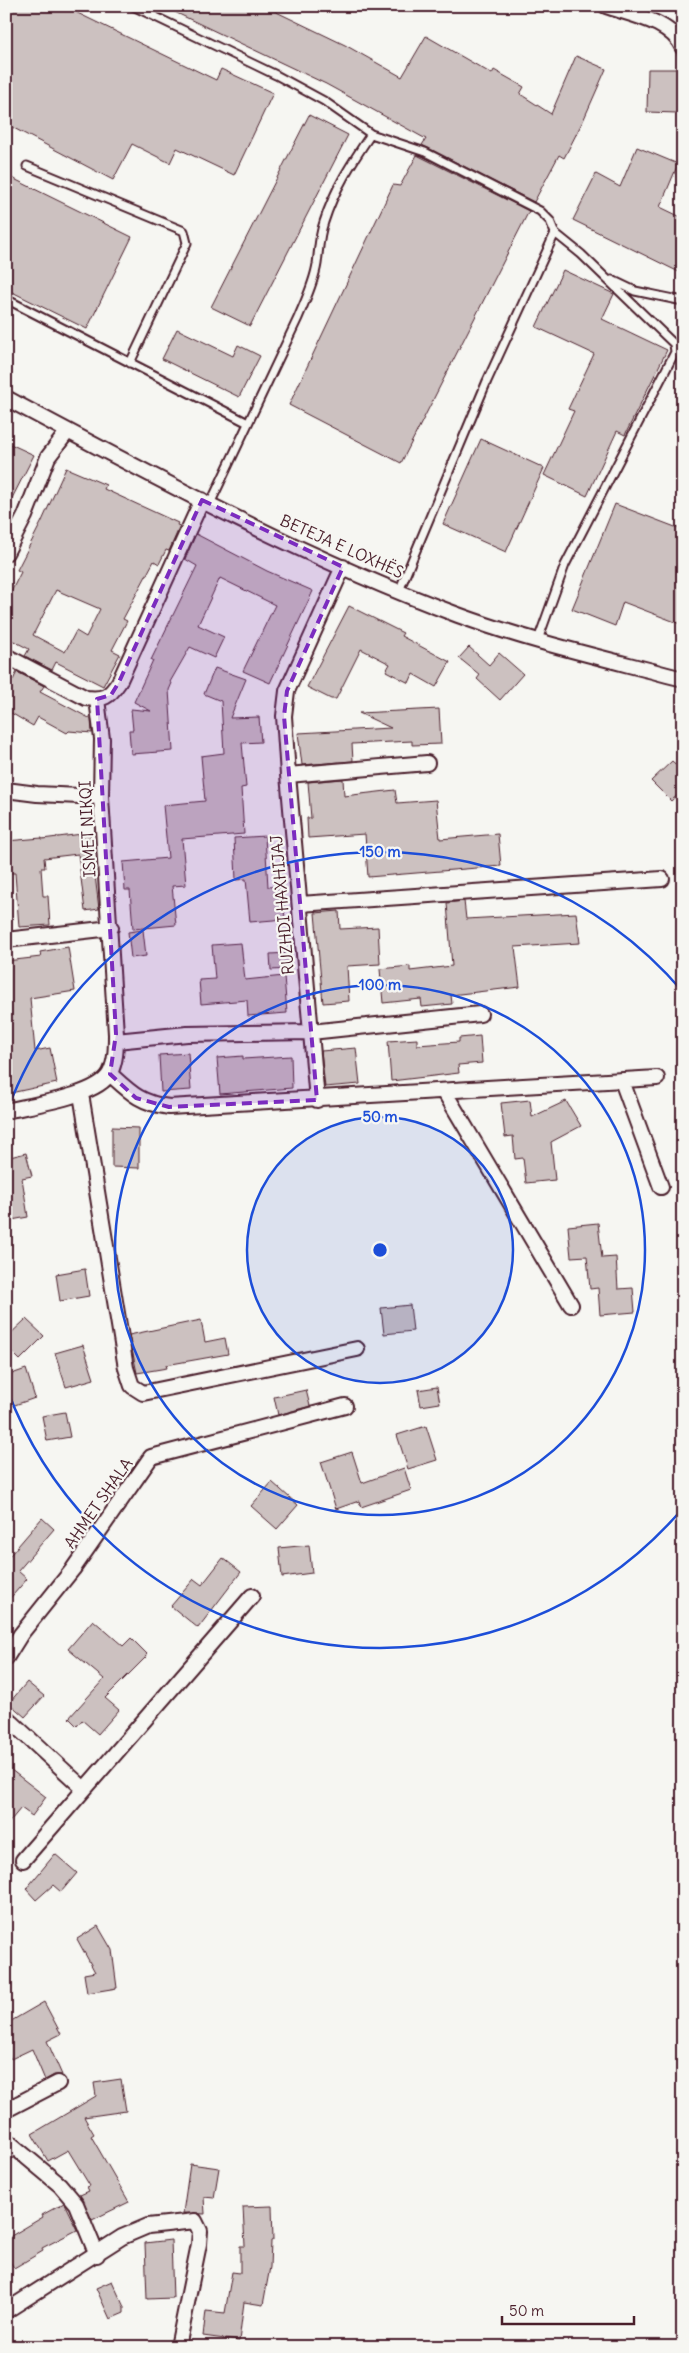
<svg xmlns="http://www.w3.org/2000/svg" width="689" height="2353" viewBox="0 0 689 2353" font-family="Delius,sans-serif">
<style>
.building{fill:#ccc1c0;stroke:#4a1f2b;fill-rule:evenodd}
.lines{fill:none;stroke-linecap:round;stroke-linejoin:round}
.service-casing{stroke:#4a1f2b;stroke-width:11}
.minor-casing{stroke:#4a1f2b;stroke-width:18}
.service{stroke:#f6f6f2;stroke-width:7}
.minor{stroke:#f6f6f2;stroke-width:14}
.marked{fill:#7b2cbf;fill-opacity:0.2;stroke:#7b2cbf;stroke-width:4;stroke-dasharray:10 6;stroke-linejoin:round}
.ring{fill:none;stroke:#1d4ed8;stroke-width:2.5}
.labels{text-anchor:middle;stroke-width:4.5;stroke-linejoin:round;paint-order:stroke}
.street-label{font-size:16px;fill:#4a1f2b;stroke:#f6f6f2}
.centre{fill:#1d4ed8;stroke:#f6f6f2;stroke-width:2.5}
.ring-label{font-size:15px;text-anchor:middle;font-weight:bold;fill:#1d4ed8;stroke:#f6f6f2;stroke-width:4.5;stroke-linejoin:round;paint-order:stroke}
</style>
<rect width="100%" height="100%" fill="#f6f6f2"/>
<filter id="ink" filterUnits="userSpaceOnUse"><feTurbulence type="fractalNoise" baseFrequency=".02" numOctaves="2"/><feDisplacementMap in="SourceGraphic" scale="10" xChannelSelector="R" yChannelSelector="G"/><feConvolveMatrix kernelMatrix="1 2 1 2 8 2 1 2 1" color-interpolation-filters="sRGB"/></filter>
<g filter="url(#ink)">
<path class="building" d="M6,6H63L216,80L221,69L273,93L234,175L177,148L170,163L132,144L113,180L6,124Z
M162,6H264L345,45L402,77L426,36L492,74L494,70L524,87L520,94L551,114L576,56L606,69L583,121L564,158L559,155L534,202L422,145L426,139L326,84Z
M648,69H679L677,113L647,112Z
M309,115L348,135L250,326L211,307Z
M637,147L678,164L660,207L683,218V274L573,220L596,174L620,187Z
M417,155L529,211L401,463L289,405L393,185L400,186Z
M6,175L132,237L87,329L6,289Z
M563,270L614,294L602,319L667,350L625,435L617,431L587,496L544,475L574,411L568,409L594,354L536,327Z
M177,329L233,356L238,345L260,356L239,397L162,359Z
M481,439L544,468L506,552L443,524Z
M6,442L34,455L6,510Z
M66,468L106,485L104,489L178,523L177,525L180,526L169,551L166,550L159,564L154,561L123,619L127,621L112,650L120,654L103,686L56,662L52,670L25,656L29,649L6,637V602L21,572L17,570L42,521ZM56,590L100,609L86,637L76,631L65,652L33,635Z
M615,504L683,530V625L623,602L615,626L572,609Z
M196,534L267,571L313,591L270,683L243,671L275,605L220,578L198,625L224,637L214,658L190,647L170,682L172,683L169,690L173,751L131,754L129,730H133L131,709L151,711L134,702L153,660H151L197,566L185,559Z
M349,606L403,633L401,636L450,662L436,687L413,674L409,683L386,671L390,664L361,649L336,699H331L307,687Z
M469,647L489,665L499,653L523,674L500,700L477,679L480,675L459,658Z
M215,668L246,679L230,718L259,717L261,742L242,743L246,787L241,788L244,834L182,839L186,885L172,886L176,925L133,929L130,890H125L123,862L168,858L163,805L205,801L201,756L224,753L221,701L204,694Z
M17,672L44,686L40,692L91,719L92,733L69,731L67,733L38,717L33,726L6,710V676L13,680Z
M439,709L441,744L412,745V741L352,744L353,761L302,765L298,733L391,728L359,713Z
M672,761L683,771V790L671,801L651,781Z
M343,779L344,796L395,790L397,803L436,800L440,839L498,834L501,866L368,877L365,834L308,838L307,818H311L308,782Z
M90,833L99,909L85,911L78,854L44,858L45,868H41L43,896H48L50,925L19,927L15,873H6V841L42,838V839Z
M265,836L268,887L282,886L285,919L250,922L246,879L236,880L234,838Z
M464,901L466,919L576,913L580,943L515,947L520,987L451,995L452,1004L422,1007L421,999L383,1003L380,969L410,966V971L452,966L447,903Z
M339,911L340,929L378,927L380,964L347,966L349,1001L323,1003L315,913Z
M143,930L146,956L131,958L128,932Z
M241,943L245,980L284,976L287,1013L248,1016L247,1000L201,1004L199,980L215,979L212,945Z
M68,947L75,991L30,998L35,1051L50,1048L57,1083L6,1094V961L41,957L40,952Z
M289,953L290,969L271,970L270,954Z
M480,1036L482,1063L458,1065L459,1073L391,1081L388,1041L417,1039V1045L459,1042V1038Z
M356,1048L360,1084L325,1087L321,1051Z
M188,1053L191,1090L161,1092L159,1055Z
M243,1056V1059L291,1056L292,1088L220,1094L217,1058Z
M530,1100L532,1117L566,1101L581,1126L551,1142L555,1180L526,1183L523,1158L515,1159L513,1136L505,1137L501,1103Z
M112,1127L139,1128V1168L112,1167Z
M26,1153L32,1176L22,1178L28,1217L6,1221V1158Z
M598,1223L602,1258L616,1257L618,1289L633,1288L635,1312L600,1315L598,1288L590,1289L587,1256L571,1257L568,1226Z
M85,1269L89,1296L60,1301L56,1274Z
M410,1305L413,1331L384,1334L381,1308Z
M26,1319L44,1336L20,1360L6,1346V1338Z
M201,1320L205,1342L225,1338L228,1354L166,1365L167,1368L137,1373L129,1335Z
M83,1345L94,1379L66,1387L55,1353Z
M26,1369L35,1398L6,1408V1376Z
M437,1387L440,1403L421,1406L418,1390Z
M306,1390L310,1406L278,1415L274,1397Z
M65,1412L70,1437L47,1441L42,1416Z
M426,1426L437,1460L408,1469L397,1435Z
M352,1452L362,1483L404,1468L411,1490L361,1507L359,1501L336,1509L321,1462Z
M272,1482L298,1505L277,1529L251,1506Z
M42,1518L54,1529L18,1571L27,1579L6,1603V1560Z
M309,1545L312,1573L282,1577L279,1548Z
M223,1558L241,1572L198,1628L171,1606L194,1579L202,1585Z
M93,1620L123,1646L131,1638L148,1655L105,1698L119,1710L98,1734L82,1720L77,1726L69,1718L104,1679L68,1649Z
M27,1682L44,1696L25,1717L9,1703Z
M6,1766L46,1797L32,1816L21,1808L6,1826Z
M55,1854L77,1873L61,1892L53,1885L36,1900L26,1889Z
M98,1926L112,1950L117,1988L87,1993L84,1974L95,1972L77,1939Z
M44,2002L61,2034L47,2041L62,2075H54L45,2080L32,2049L11,2059L6,2051V2024Z
M121,2079L126,2111L84,2117L94,2134L91,2136L129,2202L92,2220L80,2195L89,2191L87,2187L90,2186L68,2150L48,2161L32,2134L96,2096L94,2083Z
M190,2164L219,2168L214,2198L204,2197L205,2214L183,2213Z
M64,2203L77,2230L42,2248L43,2251L14,2268L6,2255V2239L43,2217L42,2215Z
M272,2206L273,2240L271,2241L270,2267L263,2305L244,2302L239,2341L203,2336L206,2311L225,2313L232,2272L240,2273V2246H245L243,2207Z
M171,2240L173,2298L147,2299L145,2243Z
M112,2281L124,2307V2313L110,2319L96,2288Z"/>
<g class="lines">
<defs>
<path id="service" d="M133,6L276,75L324,101L371,134
M27,166L184,231L187,243L130,363
M612,280L635,291L683,301
M6,299L248,423
M210,504L298,318C305,301 314,283 317,264C319,249 319,236 324,222C334,190 352,162 371,134L425,152L540,211L550,221L555,233L487,381L399,591
M538,640L565,565L675,352L674,344L581,254L555,233"/>
<path id="minor" d="M606,6C632,15 671,21 683,48
M6,398C152,476 302,557 458,615C531,642 608,659 683,679
M6,553L25,516L48,457L68,431
M343,567L287,691L284,716L288,775L427,763
M6,656L86,698C104,700 109,697 119,682L202,500
M288,775L317,1100
M6,790L37,794L101,797
M300,904L662,879
M6,940L111,928
M116,1041L187,1034L311,1032L480,1014
M110,1074C131,1093 140,1103 169,1107L657,1078
M622,1081L661,1187
M444,1091L571,1305
M81,1094L126,1368L132,1386L143,1393L357,1349
M6,1111C31,1105 98,1096 110,1073C116,1061 116,1047 116,1034L101,797L102,739L97,699
M6,1658L21,1634L73,1569L151,1457L345,1406
M6,1717L83,1788
M23,1860L252,1596
M6,2110L58,2083
M6,2140L60,2185L76,2204L97,2255
M6,2311L122,2237L148,2226L195,2221L200,2231L199,2244L178,2347"/>
</defs>
<use href="#service" class="service-casing"/>
<use href="#minor" class="minor-casing"/>
<use href="#service" class="service"/>
<use href="#minor" class="minor"/>
</g>
</g>
<path class="marked" d="M202,500L343,567L287,691L284,716L317,1100L169,1107L136,1098L110,1074L116,1034L97,699L111,695L119,682Z"/>
<circle cx="380" cy="1250" r="133" fill="#1d4ed8" fill-opacity=".12"/>
<g class="ring">
<circle cx="380" cy="1250" r="133"/>
<circle cx="380" cy="1250" r="265"/>
<path d="M683 1508A398 398 0 0 1 7 1389M7 1111A398 398 0 0 1 683 992"/>
</g>
<g class="labels">
<g class="street-label">
<text transform="translate(342 546) rotate(24)" y="6">BETEJA E LOXHËS</text>
<text transform="translate(87 829) rotate(-93)" y="6">ISMET NIKQI</text>
<text transform="translate(282 905) rotate(-95)" y="6">RUZHDI HAXHIJAJ</text>
<text transform="translate(98 1503) rotate(-55)" y="6">AHMET SHALA</text>
</g>
</g>
<circle cx="380" cy="1250" r="8" class="centre"/>
<g class="ring-label">
<text x="380" y="857">150 m</text>
<text x="380" y="990">100 m</text>
<text x="380" y="1122">50 m</text>
</g>
<rect width="689" height="2353" fill="none" stroke="#f6f6f2" stroke-width="25"/>
<rect x="12" y="12" width="664" height="2328" fill="none" stroke="#4a1f2b" stroke-width="2" filter="url(#ink)"/>
<path d="M502 2316v8h132v-8" fill="none" stroke="#4a1f2b" stroke-width="2.5"/>
<text x="509" y="2316" font-size="15" fill="#4a1f2b" stroke="#f6f6f2" stroke-width="4" paint-order="stroke">50 m</text>
</svg>
